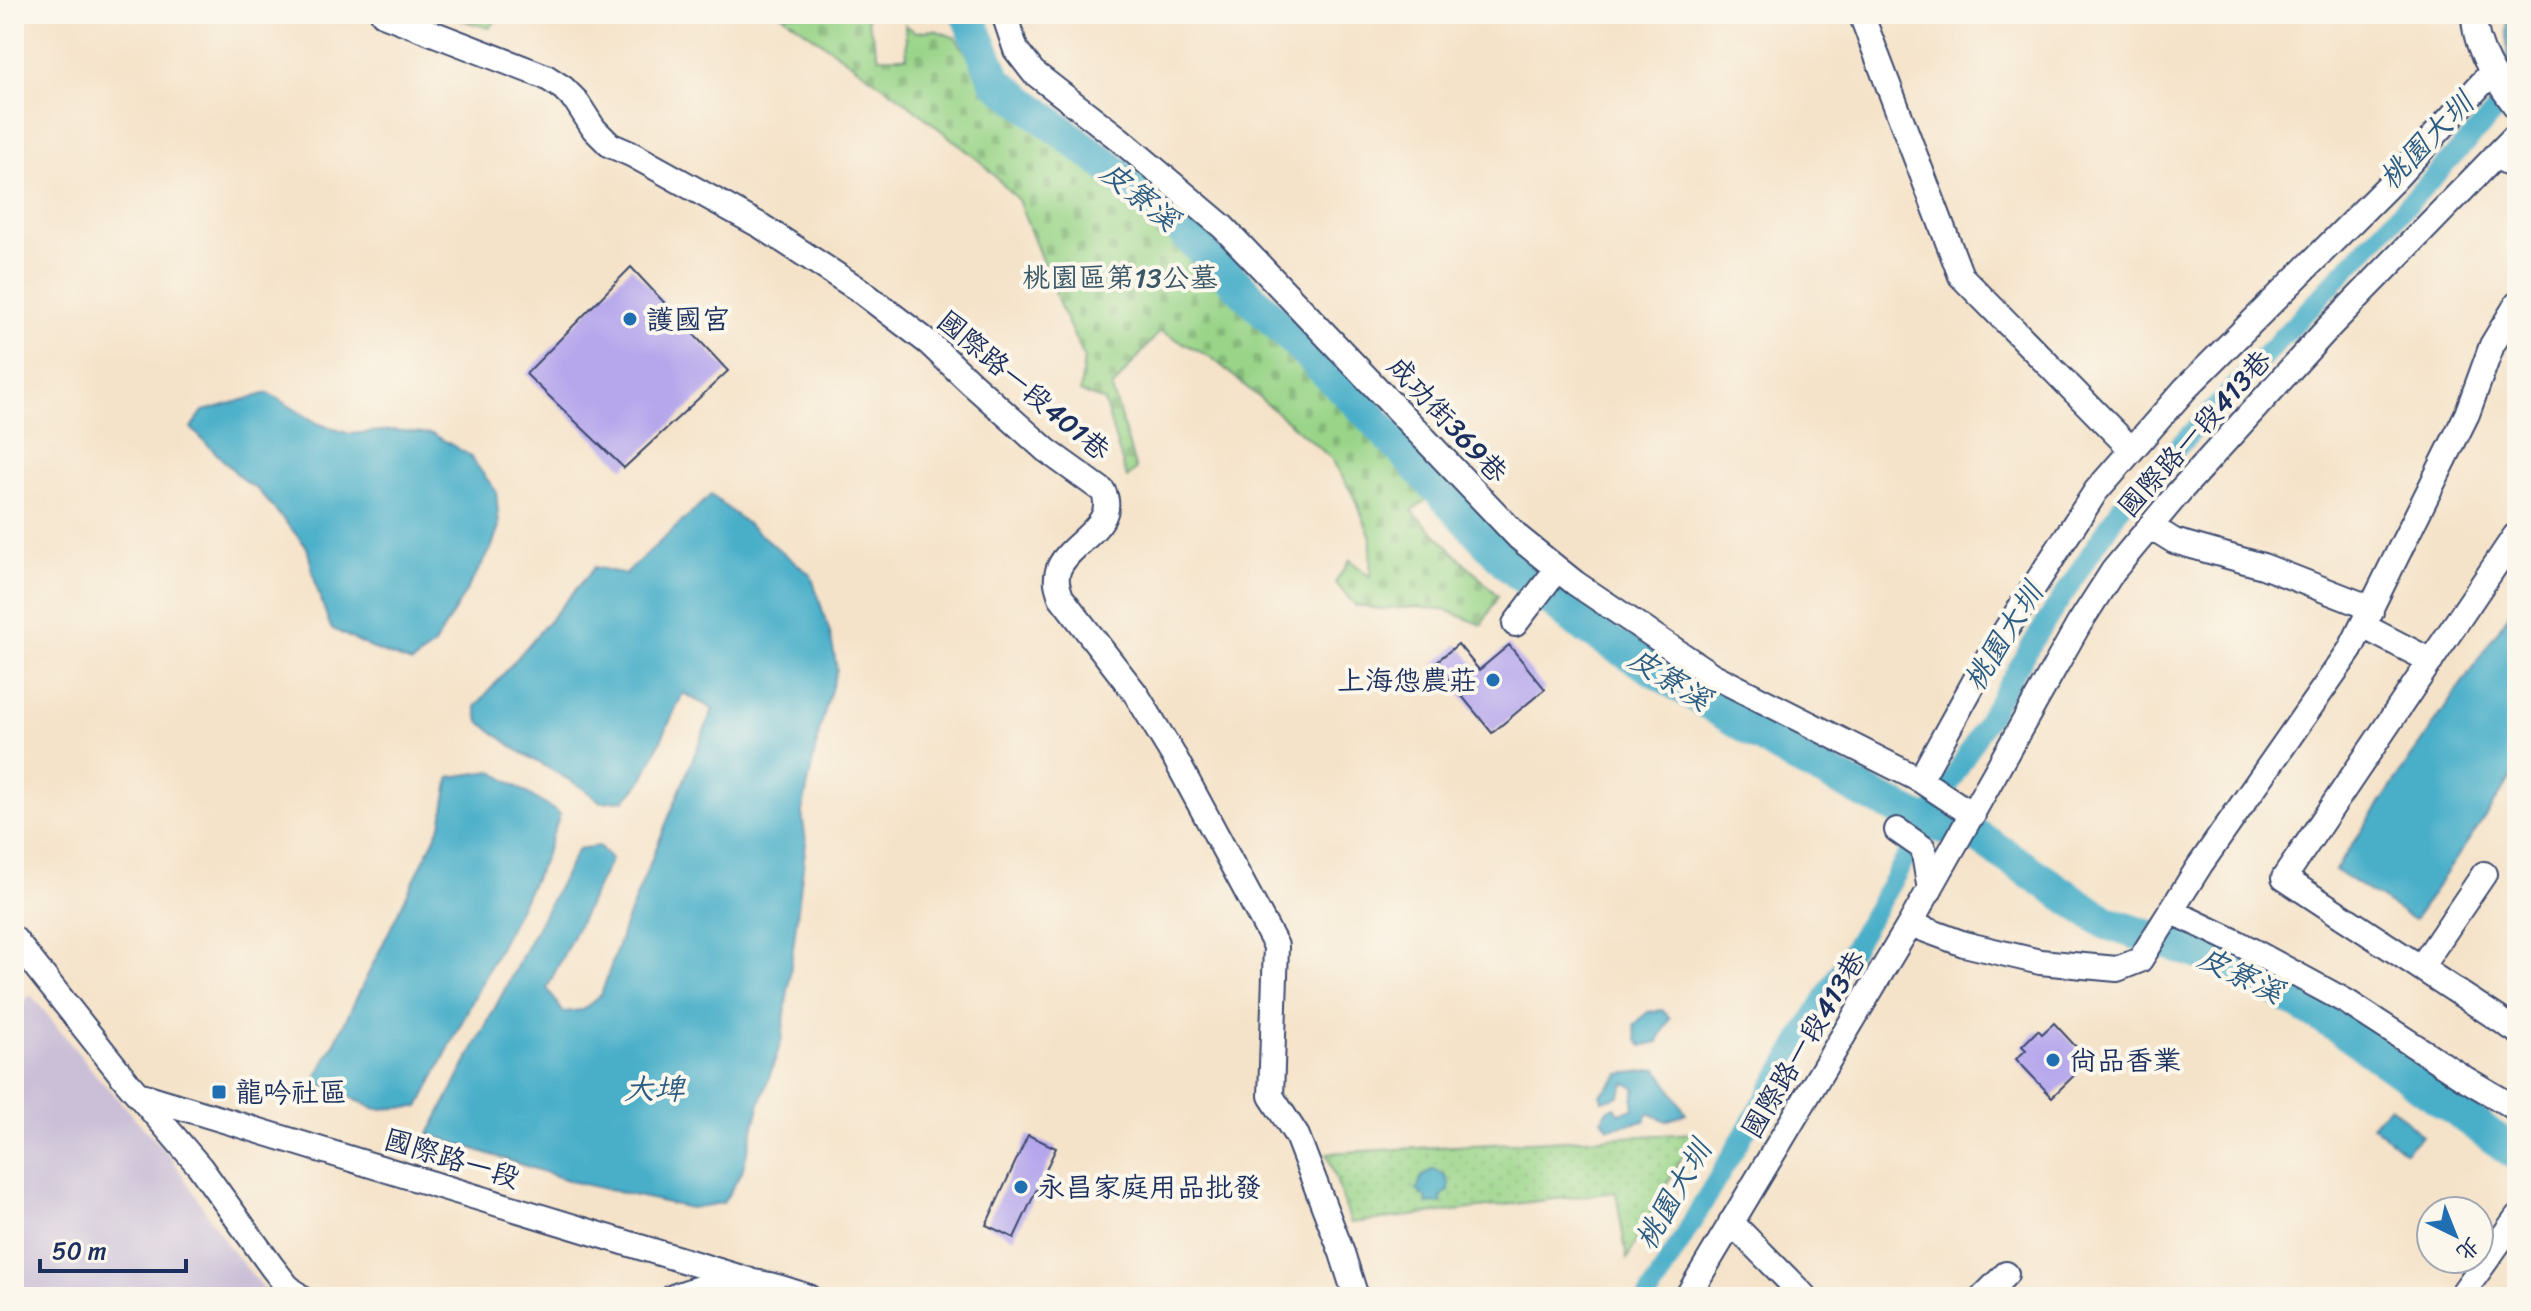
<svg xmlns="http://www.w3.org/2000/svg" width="2531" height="1311" viewBox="0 0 2531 1311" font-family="Sriracha,'LXGW WenKai TC',sans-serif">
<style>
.industrial{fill:#cabfd7}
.grass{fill:url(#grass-dots);stroke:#5a8273;stroke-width:2}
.cemetery{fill:url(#cemetery-stones);stroke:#5a8273;stroke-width:2}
.water{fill:#4aafc9;stroke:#326f94;stroke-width:2}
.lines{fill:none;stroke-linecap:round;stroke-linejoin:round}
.canal{stroke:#4aafc9;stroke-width:20}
.river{stroke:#4aafc9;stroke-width:34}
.building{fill:#b6a7ec}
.minor-casing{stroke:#3c4a6e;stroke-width:28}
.minor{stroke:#fff;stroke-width:24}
.poi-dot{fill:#1f6fb2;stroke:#fbf7ec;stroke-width:3}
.labels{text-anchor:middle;stroke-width:8;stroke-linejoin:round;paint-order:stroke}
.park-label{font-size:28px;fill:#3a5868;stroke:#fbf7ec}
.poi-label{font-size:28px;fill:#1b2f5e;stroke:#fbf7ec;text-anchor:start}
.street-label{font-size:28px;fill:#1b2f5e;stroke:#fbf7ec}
.water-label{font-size:30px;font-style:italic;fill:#2b5c83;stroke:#fbf7ec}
</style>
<defs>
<pattern id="grass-dots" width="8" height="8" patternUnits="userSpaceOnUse" patternTransform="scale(2)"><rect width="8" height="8" fill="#99d488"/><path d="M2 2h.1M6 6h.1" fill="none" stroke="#83b678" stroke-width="1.8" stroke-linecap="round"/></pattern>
<pattern id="cemetery-stones" width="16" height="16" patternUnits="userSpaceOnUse" patternTransform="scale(2)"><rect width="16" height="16" fill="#99d488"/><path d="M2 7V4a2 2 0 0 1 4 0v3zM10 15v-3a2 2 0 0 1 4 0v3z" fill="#83b678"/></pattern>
</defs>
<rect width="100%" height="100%" fill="#fbf7ec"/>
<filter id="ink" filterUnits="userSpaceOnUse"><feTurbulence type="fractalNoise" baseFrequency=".0125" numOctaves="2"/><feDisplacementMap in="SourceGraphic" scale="16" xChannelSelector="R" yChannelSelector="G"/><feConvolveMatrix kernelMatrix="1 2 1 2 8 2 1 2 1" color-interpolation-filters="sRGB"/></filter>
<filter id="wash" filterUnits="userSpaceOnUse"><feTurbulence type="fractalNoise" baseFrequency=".006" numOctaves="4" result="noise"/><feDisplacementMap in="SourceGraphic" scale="32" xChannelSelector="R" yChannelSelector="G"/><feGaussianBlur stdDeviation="1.8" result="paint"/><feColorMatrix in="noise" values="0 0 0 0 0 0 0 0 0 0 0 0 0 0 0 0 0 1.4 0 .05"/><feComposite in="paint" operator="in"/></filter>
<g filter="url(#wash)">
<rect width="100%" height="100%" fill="#f5e3c9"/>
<path class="industrial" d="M31,995L96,1075L172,1159L228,1246L271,1297H27L14,1280V1010Z"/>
<path class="grass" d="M442,14H502L489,28Z
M1695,1133L1627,1259L1616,1192L1351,1223L1327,1153Z"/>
<path class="cemetery" d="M781,14H861L866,16L879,57H907L905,25L916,32L935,30L956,38L991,91L1179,239L1403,466L1429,497L1412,511L1498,596L1482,625L1448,611L1419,607L1382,609L1356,606L1335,583L1350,560L1370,577L1371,537L1355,498L1331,458L1211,357L1160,331L1112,388L1136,470L1127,478L1104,401L1080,392L1084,357L1063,313L1018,200L982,163L902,99Z"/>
<path class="water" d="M2507,14H2517V85L2507,61Z
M268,393L319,424L350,434L394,430L433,434L469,455L496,491L499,526L491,549L434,645L412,663L371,648L331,628L317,589L307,547L258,490L244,481L191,428L203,411Z
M711,495L811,575L830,633L837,669L819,732L802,813L806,842L782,1039L759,1107L742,1172L723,1203L690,1208L574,1182L429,1134L578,849L599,846L611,859L547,988L563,1012L582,1010L601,995L626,922L713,709L683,693L642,781L625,800L601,802L581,787L517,750L479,721L476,706L595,567L625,574Z
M2517,602V770L2414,920L2335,870Z
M492,771L560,814L544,859L419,1107L376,1109L314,1081L334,1044L441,825L450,777Z
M1662,1010L1670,1018L1658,1042L1642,1046L1637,1040L1634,1025L1648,1012Z
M1658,1069L1686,1114L1666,1121L1649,1113L1644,1121L1608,1128L1602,1119L1606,1111L1614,1107L1619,1113L1634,1109L1633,1100L1636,1088L1625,1083L1619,1096L1603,1101L1601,1094L1620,1074Z
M2390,1105L2422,1136L2405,1152L2372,1125Z
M1433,1169C1445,1174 1450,1178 1449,1191L1442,1195L1441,1203L1427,1204L1426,1198L1417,1190L1422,1177Z"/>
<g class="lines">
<path class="canal" d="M1648,1297L2030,647L2120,508L2517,89"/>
<path class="river" d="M967,14L996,81L1109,167L1182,230L1361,406L1509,565L1579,623L1795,757L1926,823L1975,835L2107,923L2236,965L2337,1026L2517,1154"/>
</g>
<g id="blocks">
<path class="building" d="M631,267L728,371L624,468L526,374Z
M1458,644L1479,670L1509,645L1545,689L1492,733L1435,663Z
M2054,1023L2089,1061L2052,1097L2016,1059L2026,1050L2022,1046L2038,1030L2042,1034Z
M1028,1135L1056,1148L1014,1238L986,1225Z"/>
</g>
</g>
<g filter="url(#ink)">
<use href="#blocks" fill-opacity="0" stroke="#3c4a6e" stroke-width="2"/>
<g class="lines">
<defs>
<path id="minor" d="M383,14L546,77L563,88L576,101L594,129L610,145L633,155L761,226L858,289L929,343L971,383L1046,450L1103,491C1120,527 1066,543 1058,571C1055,581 1058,588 1061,597L1136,694L1175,758L1276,946L1271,1096L1297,1136L1342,1253L1356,1297
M1004,14L1016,50L1033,72L1118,138L1223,227L1519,538L1575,583L1712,675L1920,780L1973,815
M1861,14L1961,276L2132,450
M2474,14C2474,49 2497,81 2517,108
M2495,156L2517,167
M2150,526L2174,541L2263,566L2358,603L2371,612
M2515,536L2284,878L2517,1031
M1515,624L1557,569
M2363,626L2431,661
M1920,780L1987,659L2096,491L2185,389L2395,179L2491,73
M1897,830L1923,848L1930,890
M2171,911L2238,943L2347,1002L2464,1078L2517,1109
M1910,924L1964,944L2040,962L2117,969L2140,960L2200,865L2350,650L2467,414L2492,345L2517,304
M14,939L128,1083L200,1167L272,1267L287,1286L300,1297
M2421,967L2484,874
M138,1094L748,1280
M1731,1222L1805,1297
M673,1297C731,1276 749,1276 808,1297
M1687,1297L1910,924L2079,624L2113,571L2179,492L2330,326L2517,134
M1983,1297L2006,1274
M2460,1297L2517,1217"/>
</defs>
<use href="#minor" class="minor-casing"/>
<use href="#minor" class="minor"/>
</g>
</g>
<g class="poi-dot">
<circle cx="630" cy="319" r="8"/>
<circle cx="1493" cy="680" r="8"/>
<circle cx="2053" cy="1060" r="8"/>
<rect x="211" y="1084" width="16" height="16" rx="4"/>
<circle cx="1021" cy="1187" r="8"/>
</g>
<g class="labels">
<g class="park-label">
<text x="1120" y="287">桃園區第13公墓</text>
</g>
<g class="poi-label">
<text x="646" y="329">護國宮</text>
<text x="1477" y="690" text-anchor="end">上海怹農莊</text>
<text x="2069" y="1070">尚品香業</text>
<text x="235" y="1102">龍吟社區</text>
<text x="1037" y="1197">永昌家庭用品批發</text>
</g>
<g class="street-label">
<text transform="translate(1024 385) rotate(40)" y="10">國際路一段401巷</text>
<text transform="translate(1448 419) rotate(47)" y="10">成功街369巷</text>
<text transform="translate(2194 433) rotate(-48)" y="10">國際路一段413巷</text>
<text transform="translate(1803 1044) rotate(-59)" y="10">國際路一段413巷</text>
<text transform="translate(452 1158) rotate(17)" y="10">國際路一段</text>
</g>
<g class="water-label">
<text transform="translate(2426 141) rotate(-46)" y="10">桃園大圳</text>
<text transform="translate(1140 196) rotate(39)" y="10">皮寮溪</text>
<text transform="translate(2003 637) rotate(-58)" y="10">桃園大圳</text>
<text transform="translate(1670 679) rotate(32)" y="10">皮寮溪</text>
<text transform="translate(2241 975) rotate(26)" y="10">皮寮溪</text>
<text x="654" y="1099">大埤</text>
<text transform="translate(1673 1195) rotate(-60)" y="10">桃園大圳</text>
</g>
</g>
<rect width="2531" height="1311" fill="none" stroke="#fbf7ec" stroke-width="48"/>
<g transform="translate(2455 1235) rotate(137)"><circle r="38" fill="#fbf7ec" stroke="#a1a7b3" stroke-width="2"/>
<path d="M0-6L14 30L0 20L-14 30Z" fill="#1f6fb2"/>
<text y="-12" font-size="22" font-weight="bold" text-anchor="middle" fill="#1b2f5e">北</text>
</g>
<path d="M40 1259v12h146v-12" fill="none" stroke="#1b2f5e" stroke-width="4"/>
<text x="52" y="1259" font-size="24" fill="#1b2f5e" stroke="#fbf7ec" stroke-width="6" paint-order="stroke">50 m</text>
</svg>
